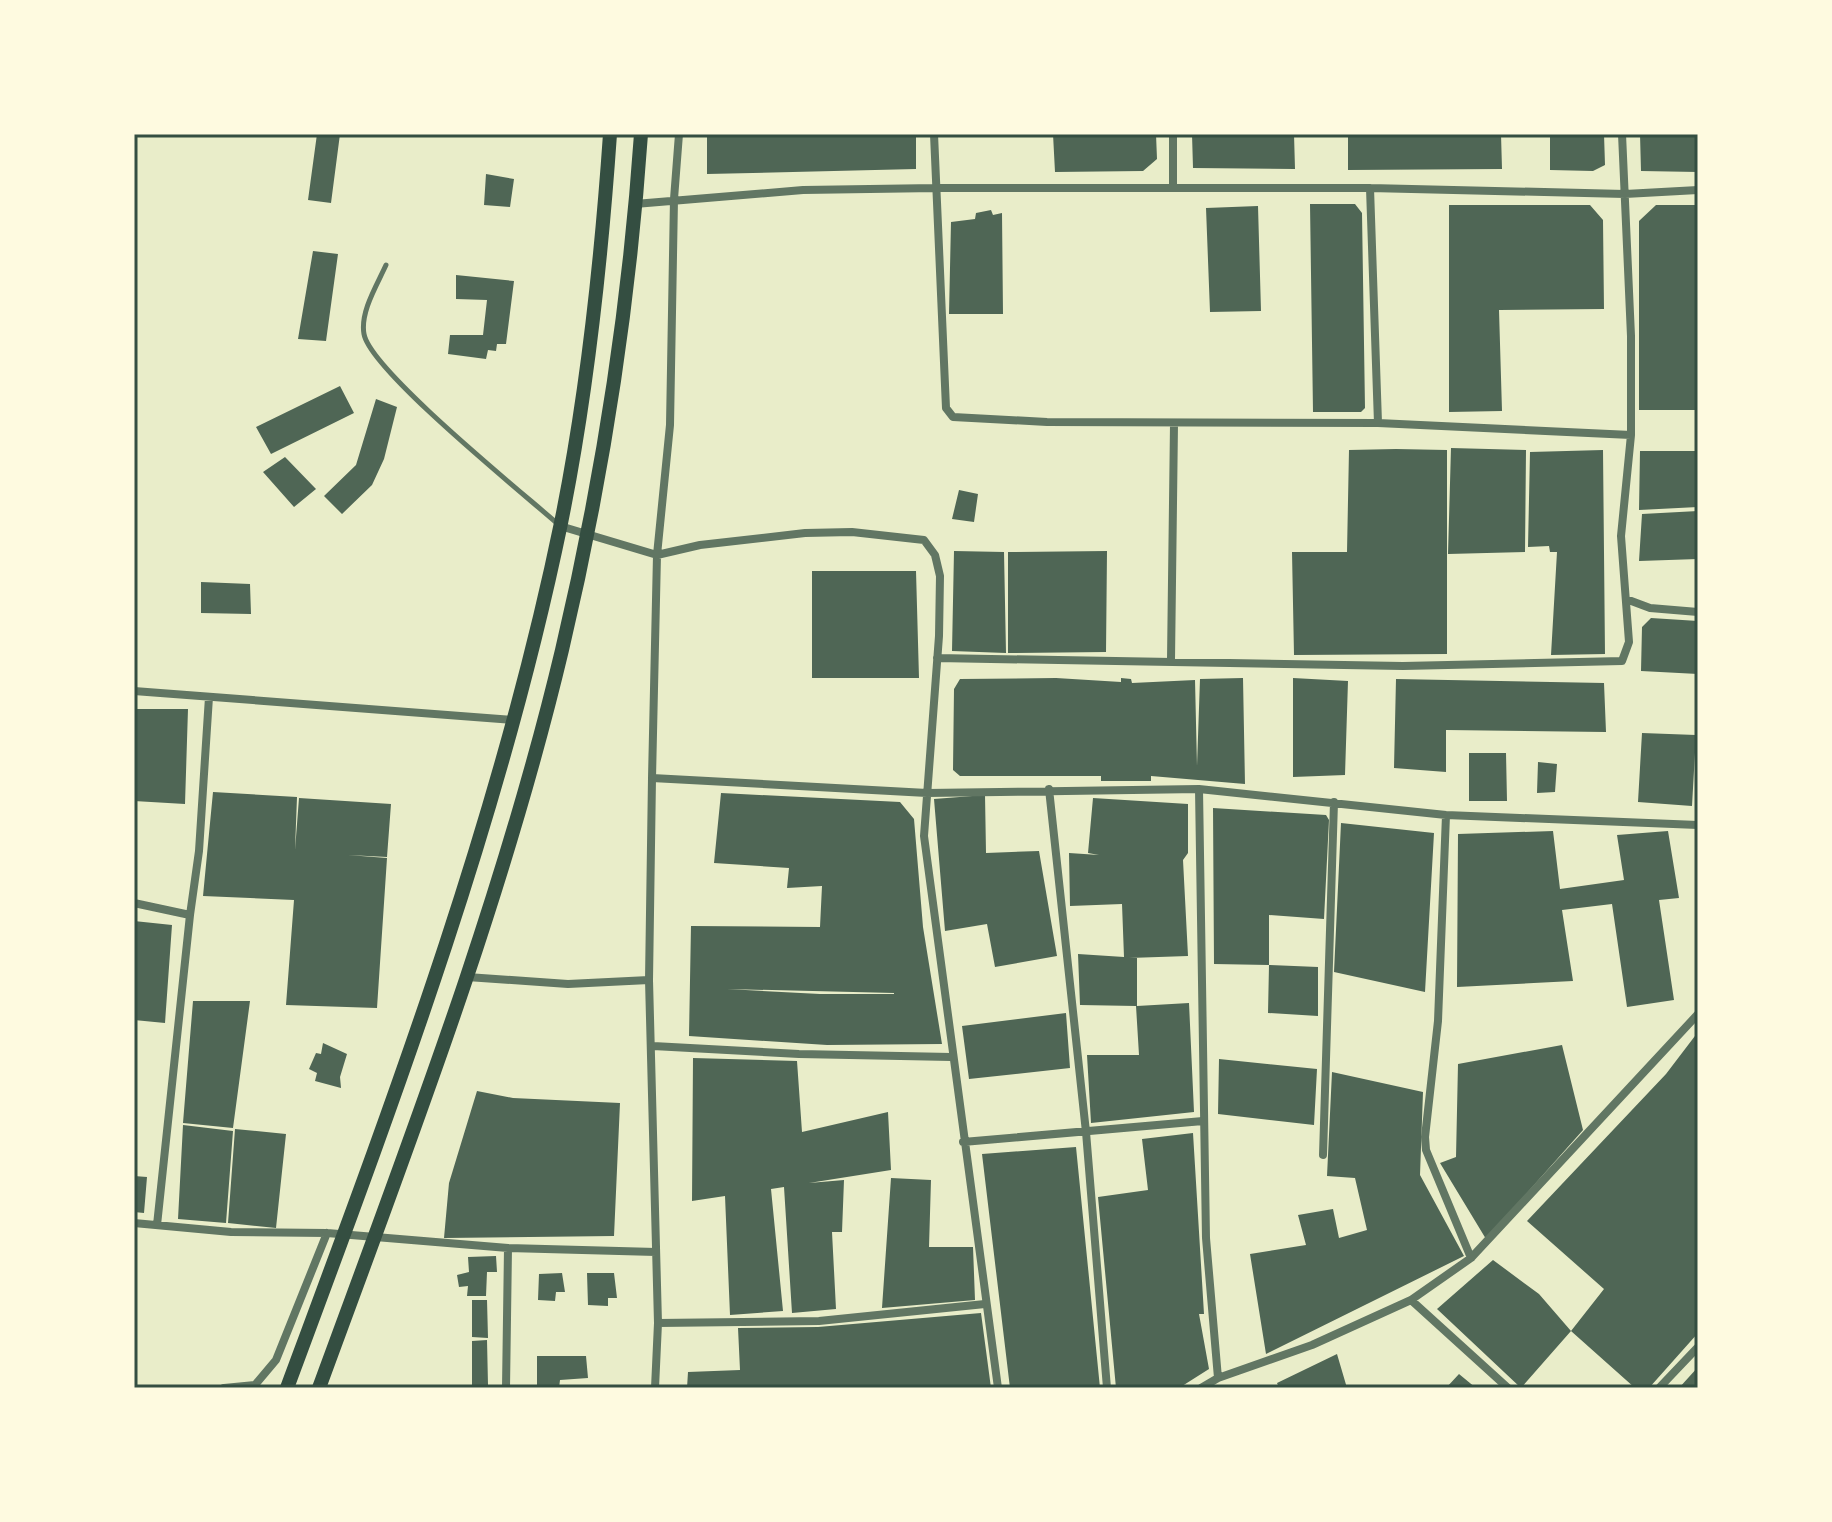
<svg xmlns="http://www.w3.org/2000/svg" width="1832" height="1522" viewBox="0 0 1832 1522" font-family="'PT Sans',sans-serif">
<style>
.building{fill:#4f6655;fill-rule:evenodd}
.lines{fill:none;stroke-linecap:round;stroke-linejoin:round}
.service{stroke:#617663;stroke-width:5}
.minor{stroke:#617663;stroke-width:8}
.primary{stroke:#344e41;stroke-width:14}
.neatline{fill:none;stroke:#344e41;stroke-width:3}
</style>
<rect width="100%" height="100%" fill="#e9edc9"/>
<path class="building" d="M317,134H340L331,203L308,200Z
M707,134H916V169L707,174Z
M1053,134H1156L1157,159L1143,171L1055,172Z
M1192,134H1294L1295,169L1193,168Z
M1348,134H1501L1502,169L1348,170Z
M1550,134H1604L1605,165L1593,171L1550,170Z
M1640,134H1698V172L1641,171Z
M486,174L514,179L510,207L484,205Z
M1310,204H1355L1362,213L1365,408L1361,412H1313Z
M1449,205H1590L1603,220L1604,309L1499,310L1502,411L1449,412Z
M1656,205H1698V410H1639V221Z
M1258,206L1261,311L1210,312L1206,208Z
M991,210L993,215L1002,213L1003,314H949L951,222L975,219L976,213Z
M313,251L338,254L326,341L298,339Z
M456,275L514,281L506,344H497L496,351L488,350L486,359L448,354L450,335H483L487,300L456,299Z
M340,386L354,413L271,454L256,427Z
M376,399L397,407L384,459L372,485L342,514L324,496L356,465Z
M1451,448L1526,450L1525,552L1448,554Z
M1396,449L1447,450V654L1294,655L1292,552H1347L1349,450Z
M1603,450L1605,654L1551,655L1557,552H1550L1549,546L1528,547L1530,452Z
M1640,451H1698V507L1639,510Z
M285,457L316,489L294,507L263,472Z
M959,490L978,494L974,522L952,519Z
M1698,511V559L1639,561L1642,514Z
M954,551L1004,552L1006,653L952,651Z
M1107,551L1106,652L1008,653V552Z
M812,571H916L919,678H812Z
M201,582L250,584L251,614L201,613Z
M1651,618L1698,621V674L1641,671L1642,627Z
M1056,678L1121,682V678L1131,679L1132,683L1195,680L1197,766L1200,679L1243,678L1245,784L1151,776V781H1101V776H960L953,770L954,689L960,679Z
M1293,678L1348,681L1345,775L1293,777Z
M1396,679L1604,683L1606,732L1446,730V772L1394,768Z
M134,709H188L185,804L134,801Z
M1642,733L1696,735L1692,806L1638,802Z
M1469,753H1506L1507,801H1469Z
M1538,762L1557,764L1555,792L1537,793Z
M213,792L297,797L295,850L299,798L391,804L387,857L348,855L387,858L377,1008L286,1005L294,900L203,896Z
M721,793L900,802L914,819L923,927L942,1044L827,1045L689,1036L691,926L820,927L822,886L787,888L789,868L714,863ZM727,989L894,993V994H820Z
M985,795L986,853L1039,851L1057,956L995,967L987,924L945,931L934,799Z
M1093,798L1188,804V853L1183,860L1188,956L1129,958H1137V1006L1189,1003L1194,1112L1091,1123L1087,1055H1139L1136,1006L1080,1005L1078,954L1124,957L1122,904L1070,906L1069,853L1099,855L1088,853Z
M1213,808L1326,815L1329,820L1324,919L1269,915V965L1214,964Z
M1341,823L1434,833L1425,992L1334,972Z
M1553,831L1560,889L1624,880L1617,835L1668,831L1679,898L1659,900L1674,1000L1627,1007L1612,904L1562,910L1573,981L1457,987L1458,834Z
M134,921L172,925L165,1023L134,1020Z
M1269,965L1318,967V1016L1268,1013Z
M193,1001H250L233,1128L183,1123Z
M1066,1013L1070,1068L969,1079L962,1026Z
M1698,1032V1333L1649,1388H1635L1571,1331L1604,1289L1527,1221L1666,1074Z
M323,1043L347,1054L340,1077L341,1088L315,1081L317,1073L309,1069L316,1053L321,1054Z
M1562,1045L1583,1130L1486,1239L1440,1163L1456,1157L1458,1064Z
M693,1058L797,1061L802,1132L888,1112L891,1170L809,1183L844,1180L842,1232H832L836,1309L792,1313L784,1187L771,1189L783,1311L730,1315L725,1196L692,1201Z
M1219,1059L1317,1069L1314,1125L1218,1114Z
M1332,1072L1423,1092L1420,1175L1464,1256L1266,1354L1250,1254L1306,1245L1298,1215L1333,1209L1339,1238L1367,1230L1355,1178L1327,1176Z
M477,1091L513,1098L620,1103L614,1236L444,1238L449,1183Z
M183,1125L233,1131L226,1223L178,1219Z
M235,1129L286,1134L276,1228L228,1223Z
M1193,1133L1204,1314H1199L1209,1369L1179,1388H1116L1098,1197L1148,1190L1142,1139Z
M1076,1147L1100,1388H1010L982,1154Z
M134,1176L147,1177L144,1213L134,1212Z
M891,1178L931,1180L929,1247H973L975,1300L882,1308Z
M496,1256L497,1272H487L486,1296H467L468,1286L459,1287L457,1275L469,1272L468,1257Z
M1493,1260L1539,1294L1571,1331L1521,1388L1437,1309Z
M562,1273L565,1292H556L555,1301L538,1300L539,1274Z
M587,1273H614L617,1298H608V1306L588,1305Z
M472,1300H487L488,1338L472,1337Z
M981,1313L991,1388H687L688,1372L740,1370L738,1328L818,1327Z
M487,1340L488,1385H472V1341Z
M1337,1354L1347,1388H1279L1277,1383Z
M537,1356H586L588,1378L560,1380L559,1388H537Z
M1698,1367V1388H1679Z
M1459,1374L1476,1388H1446Z"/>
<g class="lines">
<path class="service" d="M386,265C377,285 360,312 364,334C370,370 524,494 559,525"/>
<path class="minor" d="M934,134L946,408L953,417L1047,422L1378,423L1631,435
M1173,188V134
M1370,188L1378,423
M635,204L803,190L936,188H1370L1625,194L1698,190
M560,526L657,555L700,545L805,533L852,532L924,540L935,555L940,576L939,636L924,836L998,1388
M1626,599L1650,608L1698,612
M937,658L1403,666L1622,661L1629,642L1621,536L1631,435V336L1622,134
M1171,660L1174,424
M134,691L512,720
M652,778L927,793L1199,789L1446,815L1698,825
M1049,789L1086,1132L1107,1388
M1199,789L1206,1238L1218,1378
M1446,815L1438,1021L1425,1137L1426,1150L1471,1258
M134,903L190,915L199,851L209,697
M467,977L568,984L649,980
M653,1046L799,1054L951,1057
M963,1142L1203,1121
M1323,1155L1334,802
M134,1223L231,1232L327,1233L508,1248L656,1252
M157,1225L190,915
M1411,1300L1508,1388
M658,1323L819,1321L985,1304
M224,1388L255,1385L276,1360L327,1233
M506,1388L508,1248
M655,1388L658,1323L649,980L652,778L657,555L670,425L674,199L679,134
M1201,1388L1218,1378L1312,1345L1411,1300L1471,1258L1698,1014
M1659,1388L1698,1347"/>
<path class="primary" d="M287,1388C392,1105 500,819 561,523C587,395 601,264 610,134
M319,1388C408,1145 502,902 562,650C602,481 629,308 641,134"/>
</g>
<rect width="1832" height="1522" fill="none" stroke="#fefae0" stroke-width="272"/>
<rect x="136" y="136" width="1560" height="1250" class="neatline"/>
</svg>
